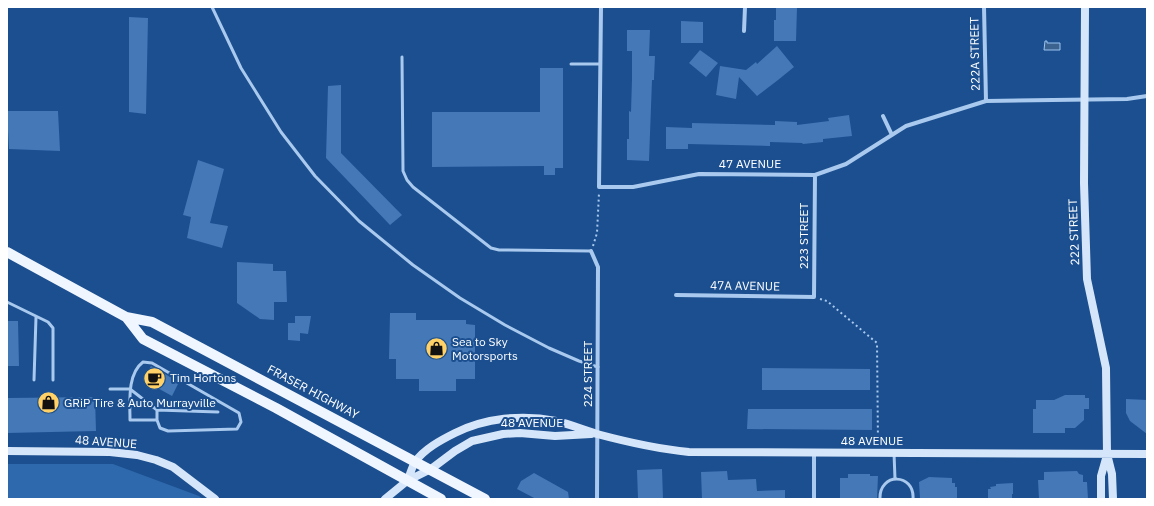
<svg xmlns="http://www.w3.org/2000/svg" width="1154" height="506" viewBox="0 0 1154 506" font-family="'IBM Plex Sans',sans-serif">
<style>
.green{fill:#2e69ad}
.water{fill:#3c6290;stroke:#9cc4f0}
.building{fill:#4478b7}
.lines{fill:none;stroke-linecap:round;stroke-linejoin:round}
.path{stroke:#a9c9ee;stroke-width:2;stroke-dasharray:2 3;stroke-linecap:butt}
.lane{stroke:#a9c9ee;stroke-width:3}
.street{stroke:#a9c9ee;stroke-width:4}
.secondary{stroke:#d6e6fa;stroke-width:8}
.primary{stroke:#f0f6ff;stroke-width:10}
.labels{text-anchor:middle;stroke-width:4;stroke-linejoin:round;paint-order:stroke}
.street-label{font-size:12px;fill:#fff;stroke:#1b4f8f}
.poi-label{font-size:12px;fill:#fff;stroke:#1b4f8f;text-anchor:start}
</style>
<rect width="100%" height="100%" fill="#1b4f8f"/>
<path class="green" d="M7,464H113L199,496L203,499H7Z"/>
<path class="water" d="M1045,41H1047V43H1060V50H1044Z"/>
<path class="building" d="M776,7H797L796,41H774V20H776Z
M129,17L148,18L146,114L129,112Z
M681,21L703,22V43H681Z
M627,30H650L649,56H655L654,78V80H652L649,161L627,160V139H629V111L631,112L632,79V51H627Z
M777,46L794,67L778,80L757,96L739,77L736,99L716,95L720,66L746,70L756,62L757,64Z
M700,50L718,63L706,77L689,63Z
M540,68H563V168H555V175H544V166L432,167V112H540Z
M341,85V153L402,215L390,225L326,158L328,86Z
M7,111H58L60,151L9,149Z
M849,115L852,136L823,139V142L803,144L802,143L770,142V146L688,144V149H666V127L692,128V123L775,125V121L797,122V125L829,121L828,118Z
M198,160L224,169L210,223L228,226L222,248L187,238L191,217L183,215Z
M237,262L273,264V271H286L287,302H274V320L260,319L237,303Z
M390,313H416V320H466V324L475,325V379H456V391H419V379H396V359H389Z
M295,316H311L308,334L300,333V341L288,340V323H295Z
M7,321H18L19,366H7Z
M151,366L179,382L172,396L143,380Z
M762,368L870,369V390H762Z
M1065,395H1085V398H1089V409H1084V420L1075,428H1065V433H1033V409H1036V400H1054Z
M95,397L96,431L7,433V398Z
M1126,399L1147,400V434L1130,421L1126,413Z
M748,409H872V430L747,429Z
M662,469L663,499H638L637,470Z
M727,471L728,480L756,479L757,491L785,490V499H702L701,472Z
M1077,471L1079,474L1083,475V482H1087L1088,499H1039L1038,480H1044V472Z
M534,473L568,492L569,499H536L517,489L521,481Z
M848,474H870V476H878L877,499H840V478H848Z
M929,477L952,478V483H955V487H957V499H920L919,482Z
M1013,483V494H1012V499H988V489H991L990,487L996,486V484Z"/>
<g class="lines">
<path class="path" d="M593,246L597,233L599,193
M820,299L827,301L877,343L878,444"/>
<path class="lane" d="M212,7L241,68L281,132L315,176L359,221L413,265L460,298L505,325L549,348L579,361L598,367
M402,57L403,171L407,180L413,187L491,248L499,250L591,251
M571,64H600
M7,302L48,322L53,328V380
M34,380L36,317
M110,389H130L157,410V420L160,428L168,431L237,429L241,422L239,413L152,363L143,362C127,374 130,402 130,420H157
M157,410L218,412
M894,453L895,479
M880,499C879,472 915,473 913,499"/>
<path class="street" d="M601,7L599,187H633L699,174L815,175L846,164L906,126L986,101L1127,99L1147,96
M984,7L986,101
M744,31L745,7
M883,116L892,135
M591,251L598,267L597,499
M676,295L814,297L815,175
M814,453V499"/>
<path class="secondary" d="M1085,7L1084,183L1087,279L1106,368L1107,454L1112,474L1113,499
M7,451L110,452L137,455L156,460L173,467L215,499
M407,481C410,475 412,467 415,462C424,449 441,440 455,433C485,418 522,414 556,421C570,424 583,430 597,434C627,442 658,449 689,452L1147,454
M385,499L407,481L431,469L455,451L472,441L503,434L520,433L555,436L591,434
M1101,499V476L1107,455"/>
<path class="primary" d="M7,252L126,317L152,322L485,499
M126,317L143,339L276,408L441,499"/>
</g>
<defs>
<symbol id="shop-disc" viewBox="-11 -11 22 22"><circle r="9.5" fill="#ffd166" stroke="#1b4f8f"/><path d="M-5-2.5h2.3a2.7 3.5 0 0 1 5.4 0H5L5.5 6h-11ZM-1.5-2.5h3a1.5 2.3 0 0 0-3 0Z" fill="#111"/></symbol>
<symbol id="cafe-disc" viewBox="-11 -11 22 22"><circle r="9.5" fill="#ffd166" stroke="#1b4f8f"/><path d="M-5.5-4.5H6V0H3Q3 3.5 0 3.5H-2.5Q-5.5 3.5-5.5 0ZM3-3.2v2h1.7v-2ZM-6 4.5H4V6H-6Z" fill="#111"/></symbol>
</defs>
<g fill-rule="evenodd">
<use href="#shop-disc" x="424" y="336" width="25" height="25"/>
<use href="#cafe-disc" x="142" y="366" width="25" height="25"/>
<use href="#shop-disc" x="36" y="390" width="25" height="25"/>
</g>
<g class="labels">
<g class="street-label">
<text transform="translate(975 54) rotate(-91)" y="4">222A STREET</text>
<text x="750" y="168">47 AVENUE</text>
<text transform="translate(1074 232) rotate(-92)" y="4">222 STREET</text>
<text transform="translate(804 236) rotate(-90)" y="4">223 STREET</text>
<text transform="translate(745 286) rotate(1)" y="4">47A AVENUE</text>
<text transform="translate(588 374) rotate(-90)" y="4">224 STREET</text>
<text transform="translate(313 392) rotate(28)" y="4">FRASER HIGHWAY</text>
<text x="532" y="427">48 AVENUE</text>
<text x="872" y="445">48 AVENUE</text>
<text transform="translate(106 442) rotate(4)" y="4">48 AVENUE</text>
</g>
<g class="poi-label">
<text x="452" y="346">Sea to Sky<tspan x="452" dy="14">Motorsports</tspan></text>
<text x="170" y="382">Tim Hortons</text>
<text x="64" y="407">GRiP Tire &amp; Auto Murrayville</text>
</g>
</g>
<rect width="1154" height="506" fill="none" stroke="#ffffff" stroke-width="16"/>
</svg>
